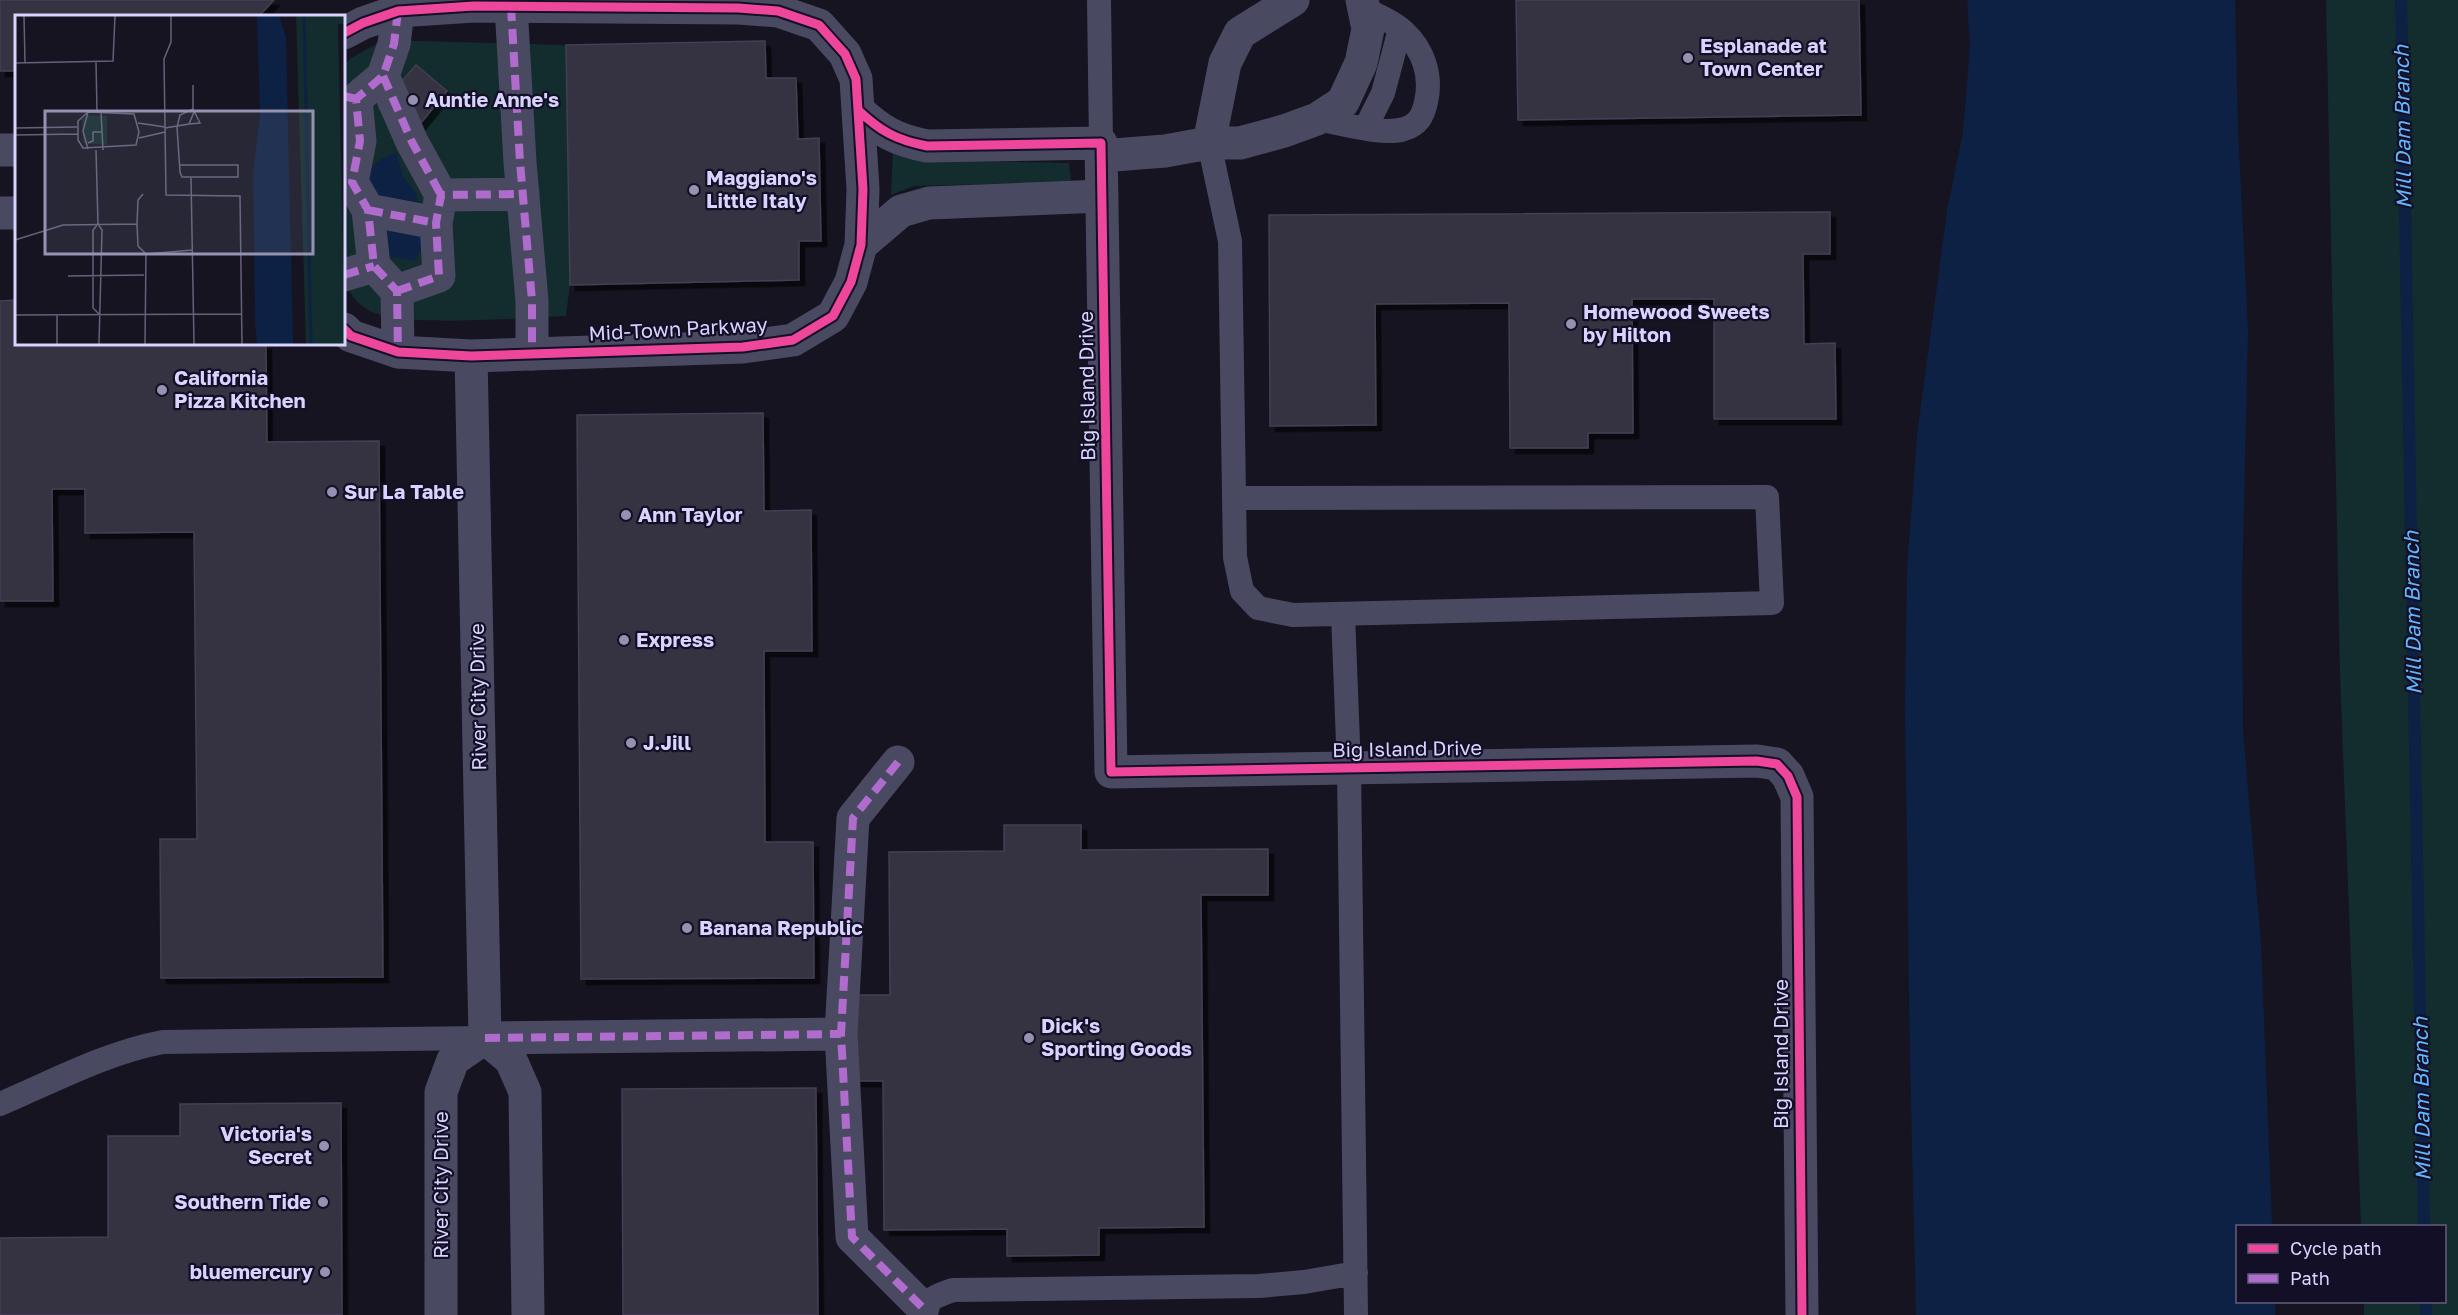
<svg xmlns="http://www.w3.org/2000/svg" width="2458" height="1315" viewBox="0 0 2458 1315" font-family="'Golos Text',sans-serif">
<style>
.green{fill:#132c2d}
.water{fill:#0d2144}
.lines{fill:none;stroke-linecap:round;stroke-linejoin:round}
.stream{stroke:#0d2144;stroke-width:12}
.building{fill:#343243;stroke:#433f54;stroke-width:1.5;filter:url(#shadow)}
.service{stroke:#4a4962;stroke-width:24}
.pedestrian{stroke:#4a4962;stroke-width:33}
.minor{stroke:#4a4962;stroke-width:33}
.quiet{stroke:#b06ccc;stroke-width:8;stroke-dasharray:15 8;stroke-linecap:butt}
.cycleway-casing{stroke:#130f26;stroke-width:13}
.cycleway{stroke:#ed469a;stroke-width:9}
.poi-dot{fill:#9591b1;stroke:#130f26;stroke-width:2}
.labels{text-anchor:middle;stroke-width:4.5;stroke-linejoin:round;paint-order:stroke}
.poi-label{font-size:20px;font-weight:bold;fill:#d9d4ff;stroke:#130f26;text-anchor:start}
.street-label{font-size:20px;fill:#d9d4ff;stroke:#130f26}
.water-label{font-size:21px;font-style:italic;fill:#62b6ff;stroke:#130f26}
.inset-river{fill:none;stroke:#0d2144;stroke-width:3}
.inset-road{fill:none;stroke:#64617a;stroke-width:1.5}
.view{fill:#9591b1;fill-opacity:0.15;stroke:#9591b1;stroke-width:3}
.inset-edge{fill:none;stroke:#d9d4ff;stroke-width:3}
</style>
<defs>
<filter id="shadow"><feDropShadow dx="5.5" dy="5.5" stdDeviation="0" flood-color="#0009"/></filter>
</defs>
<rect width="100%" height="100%" fill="#161421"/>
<path class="green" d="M2326,0H2458V1315H2364V1302H2444V1226H2361L2340,674Z
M384,40L566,45L570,285L566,316C523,317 401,329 368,310C355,302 348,292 344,278V65L351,58Z
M893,151L920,160L1069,163L1071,182L914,186L891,195Z"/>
<path class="water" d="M1967,0H2235L2238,129L2248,331L2242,590L2243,731L2261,943L2272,1226H2238V1302H2275V1315H1916L1910,1060L1905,708L1907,569L1917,435L1947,211L1963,132L1970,46Z
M396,153L403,177L416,193L418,202L422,248L415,261L387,256C383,239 366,186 370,172C374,161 386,156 396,153Z"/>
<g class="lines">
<path class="stream" d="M2401,0L2424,1226
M2426,1302V1315"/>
</g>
<path class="building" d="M0,0H274L259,16H16V71H0Z
M1516,0H1859L1861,115L1518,120Z
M765,41L766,78H796L798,139L819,138L821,241H799V280L570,285L566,45Z
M416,65L447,91L411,135L379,108Z
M1830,212V254H1803L1804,344L1835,343L1836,419H1714V299H1632L1633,433H1588V448H1510L1509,303L1375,304L1376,425L1270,426L1269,215Z
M16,300V344H266L267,442L379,441L383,977L161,978L160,839H197L194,532L85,533V489H52L53,601H0V301Z
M763,413L764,511L811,510L812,651H764L765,842H813L814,978L581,979L577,415Z
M1004,825H1081V850L1268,849V895H1201L1204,1227L1099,1228V1255L1007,1256V1229L884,1230L883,1081H856L855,995H890L889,852L1004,851Z
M816,1088L818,1315H623L622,1089Z
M341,1103L342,1315H0V1238L108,1237V1136H180V1104Z"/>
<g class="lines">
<path class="service" d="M1099,0L1101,143
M1317,119C1340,123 1383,136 1404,129C1418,125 1423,116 1426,102C1432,76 1424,50 1403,31C1393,21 1376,15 1363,8
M1366,127L1383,93L1400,29
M1209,143L1230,241L1235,557L1242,591L1258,608L1293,615L1772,603L1767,497L1234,498
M1343,614L1349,768L1356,1315
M0,1104C54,1081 105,1053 163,1042L485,1038
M920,1315C926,1299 938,1295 953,1290L1259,1286L1304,1282L1356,1273"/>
<path class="pedestrian" d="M511,6L520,162L532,301V354
M398,11L394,44L383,76L356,99L360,141L352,182L368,210L374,266L397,291L398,352
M383,76L412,142L441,195
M368,210L436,223
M344,275L374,266
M397,291L439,276L436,223L441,195L523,194
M898,762L853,818L841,1034L852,1237L923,1308
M485,1038L841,1034"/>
<path class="minor" d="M344,33L363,23L398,11L474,6L738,8L778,11L819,25L845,54L856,79L863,189L861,245L851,282L833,316L793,340L743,347L471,356L398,352L351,336L344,329
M858,110C880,131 896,140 927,146L1101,143L1111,772L1757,761L1777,764L1788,776L1797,797L1802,1315
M1209,143L1225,63L1240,33L1293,0
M0,150H16
M1101,156L1165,151L1209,143H1240L1284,131L1317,119L1343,102L1361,63L1368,29L1362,0
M0,213H16
M861,245L901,211L929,203L1102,196
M471,356L485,1038L511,1060L525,1092L528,1315
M441,1315V1092L453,1060L485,1038"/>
<path class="quiet" d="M511,6L520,162L532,301V354
M398,11L394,44L383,76L356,99L360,141L352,182L368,210L374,266L397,291L398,352
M383,76L412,142L441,195
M344,96L356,99
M368,210L436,223
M344,275L374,266
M397,291L439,276L436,223L441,195L523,194
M898,762L853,818L841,1034L852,1237L923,1308
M485,1038L841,1034"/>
<defs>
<path id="cycleway" d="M344,33L363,23L398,11L474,6L738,8L778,11L819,25L845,54L856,79L863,189L861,245L851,282L833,316L793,340L743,347L471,356L398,352L351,336L344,329
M858,110C880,131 896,140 927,146L1101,143L1111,772L1757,761L1777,764L1788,776L1797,797L1802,1315"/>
</defs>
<use href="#cycleway" class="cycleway-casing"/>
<use href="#cycleway" class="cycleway"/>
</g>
<g class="poi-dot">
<circle cx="1688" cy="58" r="6"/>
<circle cx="413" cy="100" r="6"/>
<circle cx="694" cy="190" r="6"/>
<circle cx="1571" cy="324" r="6"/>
<circle cx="162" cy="390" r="6"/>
<circle cx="332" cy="492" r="6"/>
<circle cx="626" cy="515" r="6"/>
<circle cx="624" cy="640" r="6"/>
<circle cx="631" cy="743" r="6"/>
<circle cx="687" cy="928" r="6"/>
<circle cx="1029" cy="1038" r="6"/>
<circle cx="324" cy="1146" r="6"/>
<circle cx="323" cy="1202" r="6"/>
<circle cx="325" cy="1272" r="6"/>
</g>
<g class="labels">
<g class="poi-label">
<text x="1700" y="53">Esplanade at<tspan x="1700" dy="23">Town Center</tspan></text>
<text x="425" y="107">Auntie Anne's</text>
<text x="706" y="185">Maggiano's<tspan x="706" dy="23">Little Italy</tspan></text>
<text x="1583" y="319">Homewood Sweets<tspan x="1583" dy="23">by Hilton</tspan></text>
<text x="174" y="385">California<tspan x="174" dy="23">Pizza Kitchen</tspan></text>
<text x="344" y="499">Sur La Table</text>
<text x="638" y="522">Ann Taylor</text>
<text x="636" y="647">Express</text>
<text x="643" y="750">J.Jill</text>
<text x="699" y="935">Banana Republic</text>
<text x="1041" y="1033">Dick's<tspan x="1041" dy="23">Sporting Goods</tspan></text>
<text x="312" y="1141" text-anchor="end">Victoria's<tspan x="312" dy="23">Secret</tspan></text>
<text x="311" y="1209" text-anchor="end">Southern Tide</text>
<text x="313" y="1279" text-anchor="end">bluemercury</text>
</g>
<g class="street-label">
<text transform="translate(678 329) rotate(-3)" y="7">Mid-Town Parkway</text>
<text transform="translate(1087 386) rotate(-91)" y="7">Big Island Drive</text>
<text transform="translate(478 697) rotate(-91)" y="7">River City Drive</text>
<text transform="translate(1407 749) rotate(-1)" y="7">Big Island Drive</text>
<text transform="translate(1781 1054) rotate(-90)" y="7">Big Island Drive</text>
<text transform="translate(441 1185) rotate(-90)" y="7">River City Drive</text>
</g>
<g class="water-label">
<text transform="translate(2403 127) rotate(-91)" y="7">Mill Dam Branch</text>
<text transform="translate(2413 613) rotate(-91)" y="7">Mill Dam Branch</text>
<text transform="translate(2422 1099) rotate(-91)" y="7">Mill Dam Branch</text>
</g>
</g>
<g transform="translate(15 15)">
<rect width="330" height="330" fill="#161421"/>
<path d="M281,1H330V9H323L330,329H291ZM72,100L92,101V130L68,128L67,104Z" fill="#132c2d"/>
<path d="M242,1H264L271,22L278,329H242L240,308L238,158L245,101Z" fill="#0d2144"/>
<path class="inset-river" d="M289,1L296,329"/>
<path class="inset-road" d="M9,1L10,48M156,1V27L149,44L151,180L225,181L227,329M81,47L82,97M0,48L98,46L100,1M178,70V94M73,97L119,99L124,117L121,130L68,133L63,125V106ZM73,97L68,116L73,134M86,97L88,135M123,108L150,112M0,113L62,112M150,113L174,109L179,97M0,120L63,119M124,123L150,117M73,128L78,126V117H87M81,135L83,209L87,215L84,329M164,150H223V162H167L165,157L162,112L165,100L178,94L185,108L174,109M176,163L179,329M128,179L123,185L122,209L123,231L131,239M83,209L78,215V293L84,299M0,225L48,210L122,209M53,261L129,260M0,300L227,299M42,300V329M130,329L131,239L178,235"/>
<path class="view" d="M30,96H298V239H30Z"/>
<rect width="330" height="330" class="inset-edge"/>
</g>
<rect x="2236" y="1225" width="210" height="78" fill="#130f26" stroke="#625e7d" stroke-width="1.5"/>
<rect x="2248" y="1244" width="30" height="9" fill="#ed469a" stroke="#625e7d" stroke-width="1.5"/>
<text x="2290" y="1255" font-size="18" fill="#d9d4ff">Cycle path</text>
<rect x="2248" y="1274" width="30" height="9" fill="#b06ccc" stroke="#625e7d" stroke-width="1.5"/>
<text x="2290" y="1285" font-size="18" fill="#d9d4ff">Path</text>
</svg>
